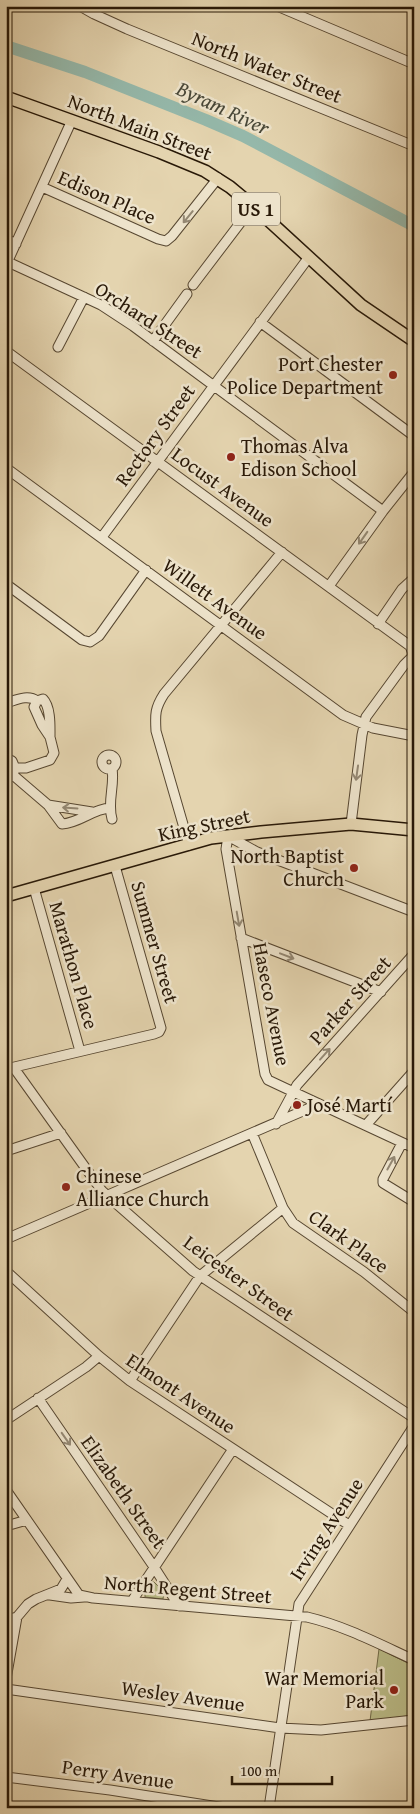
<svg xmlns="http://www.w3.org/2000/svg" width="420" height="1814" viewBox="0 0 420 1814" font-family="'Gentium Book Plus',serif">
<style>
.green{fill:#babb87;stroke:#716a47}
.lines{fill:none;stroke-linecap:round;stroke-linejoin:round}
.river{stroke:#95b8aa;stroke-width:12}
.minor-casing{stroke:#574731;stroke-width:11}
.major-casing{stroke:#281807;stroke-width:14}
.minor{stroke:#ede3cb;stroke-width:9}
.major{stroke:#e4d4af;stroke-width:11}
.oneway{stroke:#948873}
.poi-dot{fill:#8f2418;stroke:#ede3cb;stroke-width:2}
.labels{text-anchor:middle;stroke-width:5;stroke-linejoin:round;paint-order:stroke}
.shield{fill:#ede3cb;stroke:#635542;stroke-width:1}
.shield-label{font-size:19px;font-weight:bold;fill:#281807}
.street-label{font-size:20px;fill:#281807;stroke:#ede3cb}
.poi-label{font-size:20px;fill:#281807;stroke:#ede3cb;text-anchor:end}
.water-label{font-size:21px;font-style:italic;fill:#494838;stroke:#ede3cb}
</style>
<rect width="100%" height="100%" fill="#e4d4af"/>
<filter id="stains"><feTurbulence type="fractalNoise" baseFrequency=".004" numOctaves="4"/><feColorMatrix values="0 0 0 0 .2 0 0 0 0 .09 0 0 0 0 .02 0 0 0 .5 -.17"/></filter>
<radialGradient id="worn" r=".72"><stop offset=".6" stop-color="#630" stop-opacity="0"/><stop offset="1" stop-color="#630" stop-opacity=".3"/></radialGradient>
<path class="green" d="M151,1582H154L164,1592L163,1599L145,1597V1591Z
M379,1649L414,1666V1715L370,1721Z"/>
<g class="lines">
<path class="river" d="M6,46L85,72L206,120L243,136L414,226"/>
<defs>
<path id="minor" d="M80,6L94,14L127,29L414,146
M277,6L414,64
M42,187L158,239L166,241L172,236L218,178
M6,239L16,244
M8,262L101,305L133,326L383,511
M6,265L72,120
M193,285L253,206
M260,322L414,436
M153,341L187,294
M58,347L84,297
M6,351L410,646L414,656
M6,468L343,715L373,728L414,736
M102,537L309,257
M6,584L82,640L90,642L99,636L146,570
M329,586L383,511L414,472
M378,624L402,589L414,578
M43,699C51,707 50,727 50,737L42,725L34,707L37,701Z
M6,703C16,700 28,694 37,701
M102 762a7 7 0 1 1 14 0a7 7 0 1 1-14 0Z
M6,758L12,761L15,768L13,775L6,779
M15,768H26L50,760L54,753L50,737
M112,769C115,785 107,802 112,819
M13,775L48,805L62,824C80,823 92,809 110,808
M48,805L92,812
M351,824L362,735L366,717L404,665L410,659L414,658
M189,845L156,731C155,714 155,708 164,694L282,552
M34,888L80,1051
M414,912L257,852L228,836L226,849L265,1074L268,1080L285,1088L414,1148
M241,938L381,992
M14,1068L102,1191L193,1271L414,1418
M6,1069L154,1034L159,1032L161,1028L115,866
M276,1124L297,1085L414,954
M366,1125L414,1071
M252,1133L283,1208L293,1223L364,1272L414,1312
M402,1143L383,1179V1183L414,1202
M6,1151L61,1133
M6,1239L319,1104
M6,1271L99,1356L130,1381L349,1525
M130,1381L200,1276L283,1208
M38,1398L154,1567L179,1606
M6,1420L86,1367L99,1356
M6,1490L79,1595L93,1598L307,1617C345,1626 379,1644 414,1660
M6,1526L27,1520
M50,1595L71,1598L84,1597
M132,1601L233,1449
M6,1620L17,1617L28,1604L36,1599L61,1589L67,1579
M6,1679L17,1617
M6,1689L280,1728L321,1730L414,1720
M6,1777L110,1790L225,1808
M269,1808L299,1604L414,1426
M413,1808H414"/>
<path id="major" d="M6,97L159,152L205,171L230,187L253,206L361,305L414,341
M6,896L211,838L261,832L351,824L414,830"/>
</defs>
<use href="#minor" class="minor-casing"/>
<use href="#major" class="major-casing"/>
<use href="#minor" class="minor"/>
<use href="#major" class="major"/>
</g>
<defs><path id="oneway-shaft" d="M-6 0H5M1.5-3L5.5 0L1.5 3" fill="none" stroke-width="1.6" stroke-linecap="round" stroke-linejoin="round" transform="scale(1.25)"/></defs>
<g class="oneway">
<use href="#oneway-shaft" transform="translate(188 217) rotate(129)"/>
<use href="#oneway-shaft" transform="translate(363 538) rotate(125)"/>
<use href="#oneway-shaft" transform="translate(357 773) rotate(98)"/>
<use href="#oneway-shaft" transform="translate(70 808) rotate(-176)"/>
<use href="#oneway-shaft" transform="translate(238 919) rotate(80)"/>
<use href="#oneway-shaft" transform="translate(287 956) rotate(21)"/>
<use href="#oneway-shaft" transform="translate(325 1054) rotate(-48)"/>
<use href="#oneway-shaft" transform="translate(391 1163) rotate(-61)"/>
<use href="#oneway-shaft" transform="translate(66 1439) rotate(55)"/>
</g>
<g class="poi-dot">
<circle cx="393" cy="375" r="5"/>
<circle cx="231" cy="457" r="5"/>
<circle cx="354" cy="868" r="5"/>
<circle cx="297" cy="1105" r="5"/>
<circle cx="66" cy="1187" r="5"/>
<circle cx="394" cy="1690" r="5"/>
</g>
<g class="labels">
<rect class="shield" x="232" y="192.5" width="48" height="33" rx="4"/>
<g class="shield-label">
<text x="256" y="216">US 1</text>
</g>
<g class="street-label">
<text transform="translate(267 67) rotate(22)" y="7">North Water Street</text>
<text transform="translate(140 127) rotate(21)" y="7">North Main Street</text>
<text transform="translate(107 197) rotate(24)" y="7">Edison Place</text>
<text transform="translate(149 320) rotate(33)" y="7">Orchard Street</text>
<text transform="translate(155 435) rotate(-54)" y="7">Rectory Street</text>
<text transform="translate(223 487) rotate(36)" y="7">Locust Avenue</text>
<text transform="translate(215 599) rotate(36)" y="7">Willett Avenue</text>
<text transform="translate(204 825) rotate(-12)" y="7">King Street</text>
<text transform="translate(155 942) rotate(74)" y="7">Summer Street</text>
<text transform="translate(74 965) rotate(74)" y="7">Marathon Place</text>
<text transform="translate(350 1000) rotate(-48)" y="7">Parker Street</text>
<text transform="translate(272 1004) rotate(79)" y="7">Haseco Avenue</text>
<text transform="translate(349 1241) rotate(36)" y="7">Clark Place</text>
<text transform="translate(239 1278) rotate(36)" y="7">Leicester Street</text>
<text transform="translate(181 1393) rotate(34)" y="7">Elmont Avenue</text>
<text transform="translate(124 1492) rotate(55)" y="7">Elizabeth Street</text>
<text transform="translate(326 1529) rotate(-57)" y="7">Irving Avenue</text>
<text transform="translate(188 1589) rotate(5)" y="7">North Regent Street</text>
<text transform="translate(183 1696) rotate(8)" y="7">Wesley Avenue</text>
<text transform="translate(118 1774) rotate(8)" y="7">Perry Avenue</text>
</g>
<g class="poi-label">
<text x="383" y="371">Port Chester<tspan x="383" dy="23">Police Department</tspan></text>
<text x="241" y="453" text-anchor="start">Thomas Alva<tspan x="241" dy="23">Edison School</tspan></text>
<text x="344" y="863">North Baptist<tspan x="344" dy="23">Church</tspan></text>
<text x="307" y="1112" text-anchor="start">José Martí</text>
<text x="76" y="1183" text-anchor="start">Chinese<tspan x="76" dy="23">Alliance Church</tspan></text>
<text x="384" y="1685">War Memorial<tspan x="384" dy="23">Park</tspan></text>
</g>
<g class="water-label">
<text transform="translate(223 108) rotate(25)" y="7">Byram River</text>
</g>
</g>
<rect width="420" height="1814" fill="none" stroke="#e4d4af" stroke-width="25"/>
<rect x="8" y="8" width="405" height="1799" fill="none" stroke="#281807" stroke-width="2.5"/>
<rect x="12" y="12" width="395" height="1789" fill="none" stroke="#281807"/>
<path d="M232 1776v8h100v-8" fill="none" stroke="#281807" stroke-width="2.5"/>
<text x="240" y="1776" font-size="15" fill="#281807" stroke="#ede3cb" stroke-width="4" paint-order="stroke">100 m</text>
<rect width="100%" height="100%" filter="url(#stains)"/>
<rect width="100%" height="100%" fill="url(#worn)"/>
</svg>
